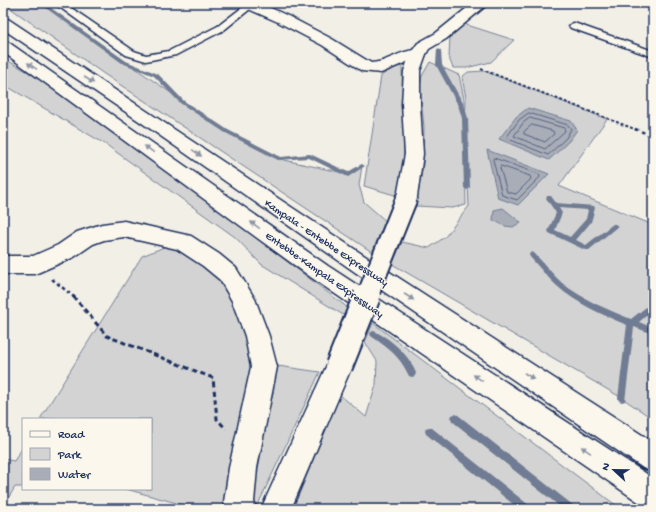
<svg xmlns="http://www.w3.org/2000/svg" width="656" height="512" viewBox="0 0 656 512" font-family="'Gochi Hand',sans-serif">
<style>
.green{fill:#d2d3d2;stroke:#768198}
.water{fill:#a9adb7;stroke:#707b93}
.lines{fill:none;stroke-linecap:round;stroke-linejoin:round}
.shore{stroke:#546182;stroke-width:1}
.stream{fill:#707b93;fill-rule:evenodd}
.service-casing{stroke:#1b2f5e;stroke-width:3}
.minor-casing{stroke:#1b2f5e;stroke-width:3}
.tertiary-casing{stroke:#1b2f5e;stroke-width:3}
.motorway-casing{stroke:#1b2f5e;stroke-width:3}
.path-far2{stroke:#1b2f5e;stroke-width:2;stroke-dasharray:3 2;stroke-linecap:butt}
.path-far1{stroke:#1b2f5e;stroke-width:2.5;stroke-dasharray:3.5 3;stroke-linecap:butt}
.path{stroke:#1b2f5e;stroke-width:3;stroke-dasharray:5 3.5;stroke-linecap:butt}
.service{fill:#fbf7ec;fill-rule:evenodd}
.minor{fill:#fbf7ec;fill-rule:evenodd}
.tertiary{fill:#fbf7ec;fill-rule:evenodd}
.motorway{fill:#fbf7ec;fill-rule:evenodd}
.tertiary-bridge-far1-casing{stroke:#1b2f5e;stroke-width:24;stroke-linecap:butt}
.tertiary-bridge-casing{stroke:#1b2f5e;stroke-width:30;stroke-linecap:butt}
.tertiary-bridge-far1{stroke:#fbf7ec;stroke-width:20}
.tertiary-bridge{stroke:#fbf7ec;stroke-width:26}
.oneway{fill:#8b93a5}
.labels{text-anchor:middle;stroke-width:3;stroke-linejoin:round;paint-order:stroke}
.street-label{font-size:11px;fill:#1b2f5e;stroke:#fbf7ec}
</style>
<rect width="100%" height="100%" fill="#f2efe6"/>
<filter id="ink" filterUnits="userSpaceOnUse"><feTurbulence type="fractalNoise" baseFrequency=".025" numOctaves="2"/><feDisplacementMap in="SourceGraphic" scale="8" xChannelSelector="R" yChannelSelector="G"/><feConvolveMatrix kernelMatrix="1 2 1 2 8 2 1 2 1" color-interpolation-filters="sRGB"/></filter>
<g filter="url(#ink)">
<path class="green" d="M3,3H41L226,131L280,159L348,174L362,166L359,185L364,202L388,223L372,252L104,74Z
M464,24L514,40L491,62L466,68H453L449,58L450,35Z
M3,58L48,83L108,125L352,311L348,318L261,264L235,237L105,144L3,84Z
M430,62L459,75L464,99L466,205L452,208L416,206L423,165L424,127L420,87L422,76Z
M396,65L402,67L404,158L398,196L364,186L381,76Z
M484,71L607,119L559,186L653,225V419L622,398L392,264L402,242L429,248L445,237L469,206L465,124L466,98L462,77L468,72Z
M169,245L223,279L244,327L252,373L231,456L223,509H198L126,489H151V419H40L142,256Z
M373,323L621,509H293L340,395L366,417L376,385L377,361L365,342Z
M278,366L320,372L256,509H254L250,475Z
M23,447V487H15L3,507V459L14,461Z"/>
<path class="water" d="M528,108L571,121L577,130L569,141L549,160L499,139L516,117Z
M487,150L549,174L518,205L498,198Z
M503,208L519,221L521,222L513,227L505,226L493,220L494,210Z"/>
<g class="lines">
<path class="shore" d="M529,113L568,125L571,129L566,138L548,155L506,138L519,120Z
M530,118L564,128L565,131L545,149L514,136L523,123Z
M532,125L553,131L554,134L545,142L524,134V132Z
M494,158L539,174L540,177L517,200L502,195L493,160Z
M501,166L530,176L531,179L516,194L507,192L500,168Z"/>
<path class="stream" d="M39,3H44L126,61L158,74L184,101L228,130L281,157L310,154L348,172L360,165L362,164L365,166L348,177L309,158L278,160L224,132L180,103L154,76L122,63Z
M437,49L441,50L442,65L464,105L468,118L470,188L467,190L464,188L462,118L458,105L436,65Z
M547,196H551L556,203L594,206L595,208L591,222L576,240L586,245L613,224H615L618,226L589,250H585L549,233L548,231L556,213L546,198ZM559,208L588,210L586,219L570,237L555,230L562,213Z
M532,252L534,253C544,263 552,274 562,283C582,299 608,310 631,319L650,304L653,303V310L639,322L653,328V334L634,327L625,401L622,402L619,401L618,398L627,325C603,315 577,304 557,286C547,277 539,267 530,257L529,255L530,253Z
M374,331C379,333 383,336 388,339C401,349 410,358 416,373L415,376L412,377L409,376C400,356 388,348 371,336L370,334L371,332Z
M455,414L458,415L574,506L576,509H563L452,421L451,418L452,415Z
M429,427L432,428L530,506L532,509H519L426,434L425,431L426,428Z"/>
<defs>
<path id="service" d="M54,3H64L134,51L146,55L169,51L218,26L248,3H254L255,5L224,30L176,55L146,61L126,55Z
M574,23L653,51V57L571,28L569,26L571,24Z"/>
<path id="minor" d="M245,3H260L288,16L332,39L371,63C389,63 404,46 424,51L426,54L424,57L409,61L381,73L362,71L322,45L278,22L246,8L244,5Z
M124,221L191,236L219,254L236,268L255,299L269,336L277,367L257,468L254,502L257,509H227L224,502L229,468L251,367L245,336L232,301L220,280L203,266L177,249L124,237L104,240L93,244L74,257L35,274H3V256H33L58,245L77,232L102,224Z"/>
<path id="tertiary" d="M473,3H489L446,39L429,49L426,54L420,71V104L423,154L417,197L414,202L407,204L400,202L397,197L405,154L402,104L404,71L410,54L418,43L436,33Z
M339,355L348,358L352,366L291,509H261L330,358Z"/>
<path id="motorway" d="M3,18L8,19L371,260L653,442V472L643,468L355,272L142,123L3,29Z
M3,40L8,42L328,266L653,478V509L643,505L312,278L3,52Z"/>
</defs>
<use href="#service" class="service-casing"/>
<use href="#minor" class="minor-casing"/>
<use href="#tertiary" class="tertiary-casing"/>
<use href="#motorway" class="motorway-casing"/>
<path class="path-far2" d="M481,69L637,130"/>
<path class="path-far1" d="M635,129L653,136
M52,279L74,297"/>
<path class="path" d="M73,296L107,336L213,378L217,419L226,429"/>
<use href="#service" class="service"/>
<use href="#minor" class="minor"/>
<use href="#tertiary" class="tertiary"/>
<use href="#motorway" class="motorway"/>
<defs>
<path id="tertiary-bridge-far1" d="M367,297L407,197"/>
<path id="tertiary-bridge" d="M339,366L367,296"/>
</defs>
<use href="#tertiary-bridge-far1" class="tertiary-bridge-far1-casing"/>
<use href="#tertiary-bridge" class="tertiary-bridge-casing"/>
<use href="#tertiary-bridge-far1" class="tertiary-bridge-far1"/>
<use href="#tertiary-bridge" class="tertiary-bridge"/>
</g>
<defs><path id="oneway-solid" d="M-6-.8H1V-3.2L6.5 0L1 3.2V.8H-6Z"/></defs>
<g class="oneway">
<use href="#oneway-solid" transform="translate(32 66) rotate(-146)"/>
<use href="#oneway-solid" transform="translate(89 80) rotate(33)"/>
<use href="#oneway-solid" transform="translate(149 149) rotate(-144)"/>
<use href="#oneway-solid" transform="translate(197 153) rotate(35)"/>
<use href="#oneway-solid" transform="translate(255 225) rotate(-144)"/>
<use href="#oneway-solid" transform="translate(409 297) rotate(33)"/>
<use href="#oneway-solid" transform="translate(529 376) rotate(33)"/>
<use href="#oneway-solid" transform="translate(478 378) rotate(-146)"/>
<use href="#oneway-solid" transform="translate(586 450) rotate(-146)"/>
</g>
</g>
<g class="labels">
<g class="street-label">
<text transform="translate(327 242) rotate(34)" y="4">Kampala - Entebbe Expressway</text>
<text transform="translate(325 274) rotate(35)" y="4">Entebbe-Kampala Expressway</text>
</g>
</g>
<rect width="656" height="512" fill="none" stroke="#fbf7ec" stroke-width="16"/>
<rect x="8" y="8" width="640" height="496" fill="none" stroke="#1b2f5e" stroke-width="1.5" filter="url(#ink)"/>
<rect x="22" y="418" width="130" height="72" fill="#fbf7ec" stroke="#a1a7b3"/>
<rect x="30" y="431" width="20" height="6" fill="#fbf7ec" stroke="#a1a7b3"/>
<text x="58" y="438" font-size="12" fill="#1b2f5e">Road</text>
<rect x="30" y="448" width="20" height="12" fill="#d2d3d2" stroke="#a1a7b3"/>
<text x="58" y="458" font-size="12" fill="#1b2f5e">Park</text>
<rect x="30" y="468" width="20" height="12" fill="#a9adb7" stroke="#a1a7b3"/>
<text x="58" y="478" font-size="12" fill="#1b2f5e">Water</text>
<g transform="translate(614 470) rotate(292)" stroke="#fbf7ec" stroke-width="3" paint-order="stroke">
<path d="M0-3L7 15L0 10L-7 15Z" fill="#1b2f5e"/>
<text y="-6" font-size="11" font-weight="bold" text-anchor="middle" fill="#1b2f5e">N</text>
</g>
</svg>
